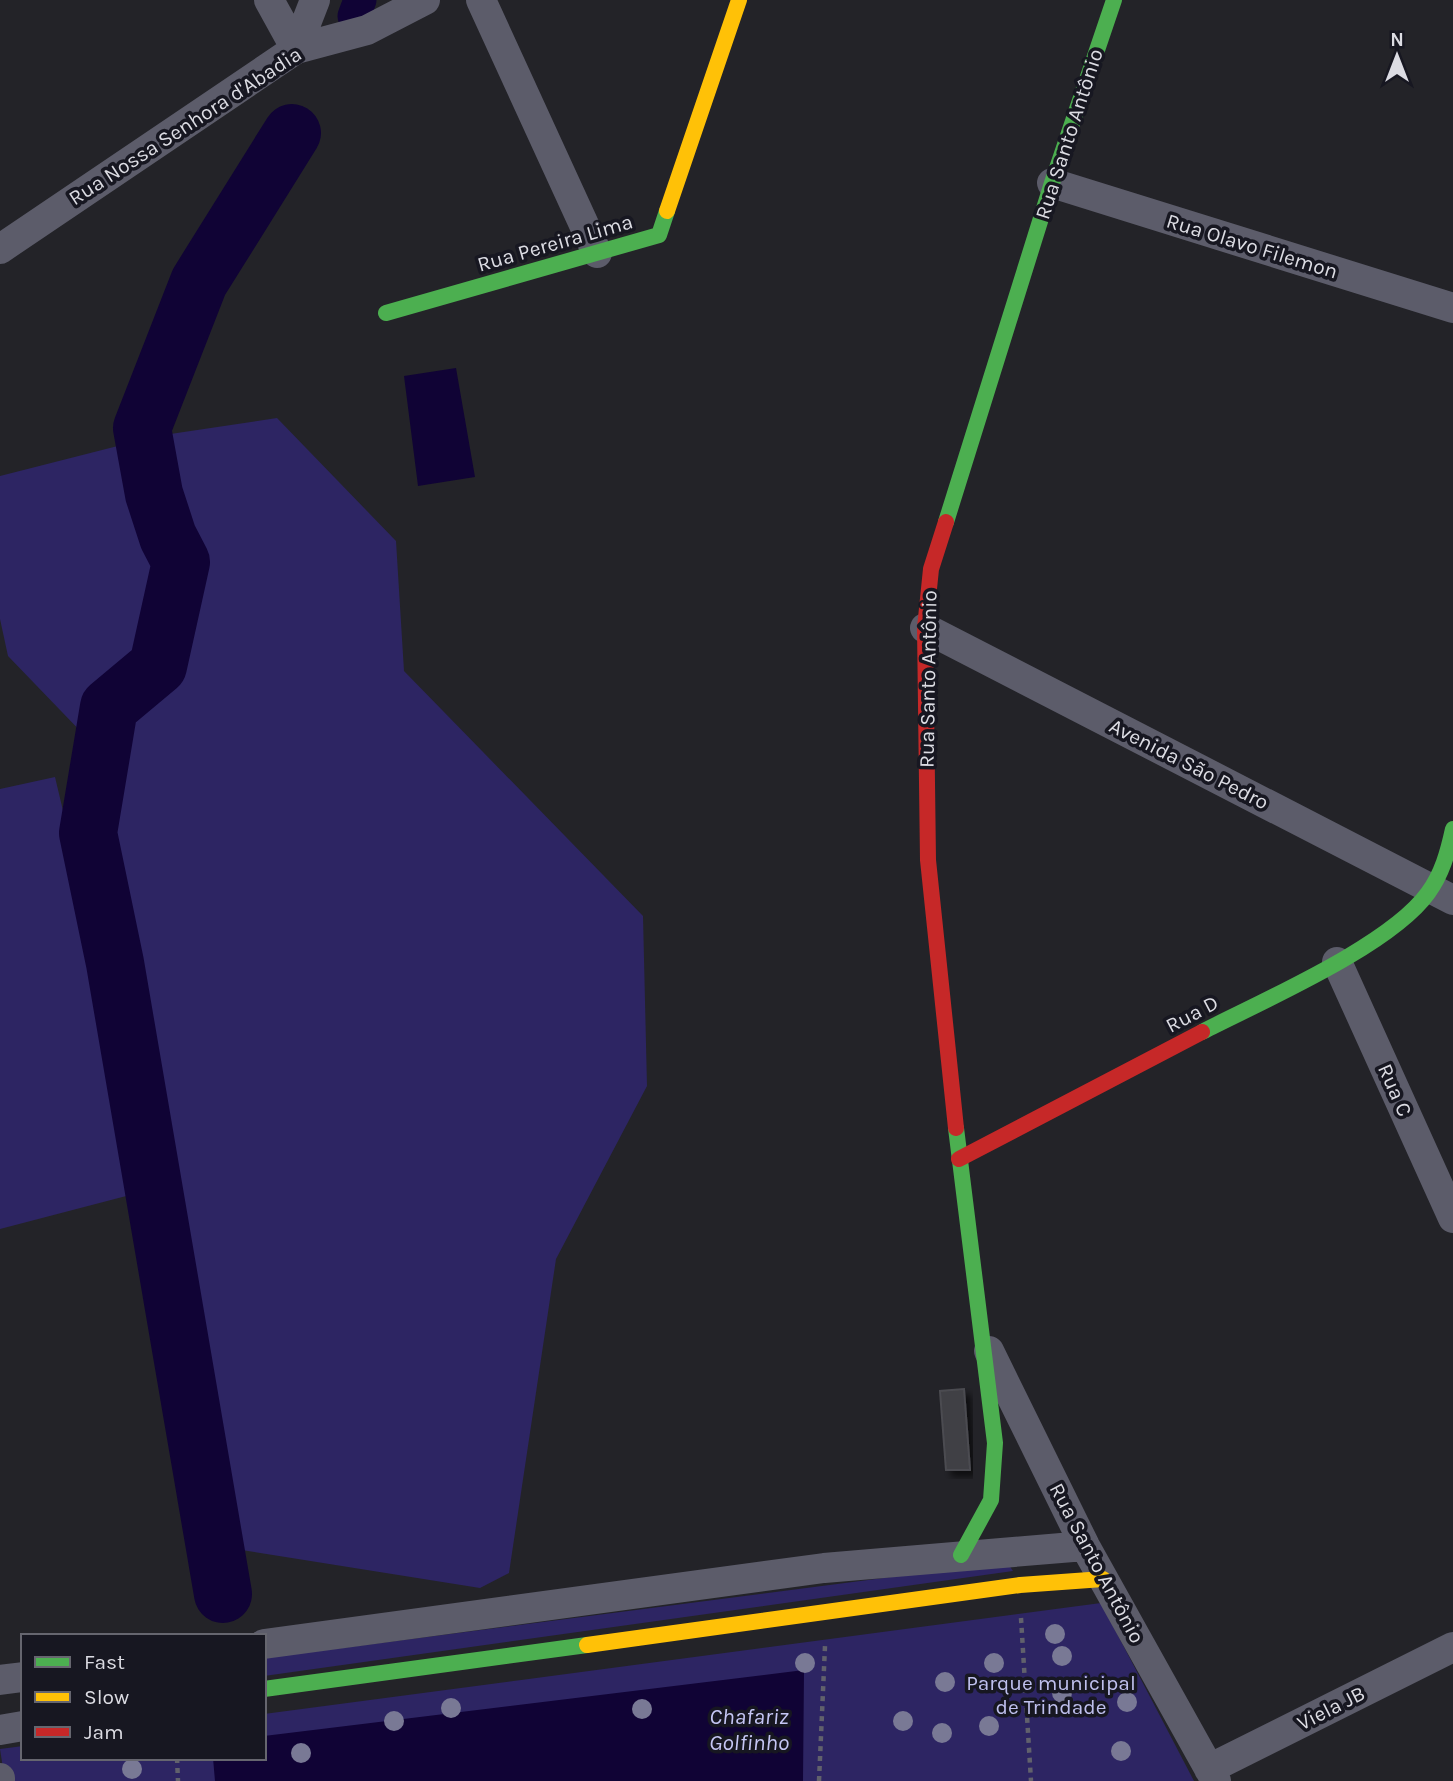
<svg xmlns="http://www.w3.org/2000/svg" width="1453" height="1781" viewBox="0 0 1453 1781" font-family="Karla,sans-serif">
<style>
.green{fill:#2d2563}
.water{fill:#100335}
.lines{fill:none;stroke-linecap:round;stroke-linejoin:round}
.canal{stroke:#100335;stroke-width:33}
.river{stroke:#100335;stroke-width:58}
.building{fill:#3f3f44;stroke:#4c4c51;stroke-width:2;filter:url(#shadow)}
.path{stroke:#61616c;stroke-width:4.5;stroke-dasharray:5 5;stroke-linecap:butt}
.street{stroke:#5c5c6a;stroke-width:30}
.fast{stroke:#4caf50;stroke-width:16}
.slow{stroke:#ffc107;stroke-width:16}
.jam{stroke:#c62828;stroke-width:16}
.tree{fill:#797995}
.labels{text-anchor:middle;stroke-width:7;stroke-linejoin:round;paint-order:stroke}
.street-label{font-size:21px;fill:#dcdce3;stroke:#171721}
.park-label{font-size:21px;fill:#bfc0ee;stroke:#171721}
.water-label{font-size:23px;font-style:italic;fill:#c5c6f4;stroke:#171721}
</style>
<defs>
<filter id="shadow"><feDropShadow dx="6" dy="6" stdDeviation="3.5" flood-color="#0009"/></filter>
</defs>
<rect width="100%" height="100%" fill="#232328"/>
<path class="green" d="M277,418L396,541L404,671L643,916L647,1086L556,1259L509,1573L480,1588L204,1544L153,1299L175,1162L128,887L88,739L8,656L0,619V476L157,436Z
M55,777L153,1189L0,1229V789Z
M1007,1562L1013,1571L264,1676V1658Z
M1101,1603L1194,1781H5L0,1749L23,1746V1758H264V1714Z"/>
<path class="water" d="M456,368L475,477L418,486L404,376Z
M804,1670L803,1781H215L213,1758H264V1736Z"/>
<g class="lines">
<path class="canal" d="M354,16L360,0"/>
<path class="river" d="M223,1594L115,963L88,833L109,707L158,666L181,562L168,537L154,494L142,428L199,282L292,133"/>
</g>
<path class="building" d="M964,1389L970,1470H946L940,1391Z"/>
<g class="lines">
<path class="path" d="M1021,1618L1031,1781
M177,1758L178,1781
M819,1781L825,1646"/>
<path class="street" d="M269,0L296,49
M481,0L597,253
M296,49L315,0
M1052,183L1453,308
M0,249L296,49L367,30L425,0
M925,628L1453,900
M1337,962L1453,1218
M989,1351L1085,1546L1216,1781
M264,1644L824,1568L1085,1546
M0,1680L23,1677
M0,1730L23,1726
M1209,1769L1453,1647
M0,1778V1781"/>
<path class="fast" d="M386,313L659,235L667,211
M946,522L1052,183L1114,0
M1202,1032C1262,1001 1390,946 1428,893C1442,874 1448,852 1453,829
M956,1128L995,1443L991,1500L961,1555
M264,1689L587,1645"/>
<path class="slow" d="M667,211L739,0
M587,1645L1020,1585L1103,1579"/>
<path class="jam" d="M946,522L931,569L925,628L928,860L956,1128
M959,1159L1202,1032"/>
</g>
<g class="tree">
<circle cx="1055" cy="1634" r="10"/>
<circle cx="1062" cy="1656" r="10"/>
<circle cx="805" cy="1663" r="10"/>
<circle cx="994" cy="1663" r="10"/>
<circle cx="945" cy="1682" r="10"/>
<circle cx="1062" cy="1693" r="10"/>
<circle cx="1127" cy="1702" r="10"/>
<circle cx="451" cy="1708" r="10"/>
<circle cx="642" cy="1709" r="10"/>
<circle cx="394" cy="1721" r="10"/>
<circle cx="903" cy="1721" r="10"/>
<circle cx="989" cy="1726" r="10"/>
<circle cx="942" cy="1733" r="10"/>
<circle cx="1121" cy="1751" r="10"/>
<circle cx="301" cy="1753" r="10"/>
<circle cx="132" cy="1769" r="10"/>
</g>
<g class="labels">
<g class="street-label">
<text transform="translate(185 126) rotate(-33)" y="7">Rua Nossa Senhora d'Abadia</text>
<text transform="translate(1069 134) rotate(-72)" y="7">Rua Santo Antônio</text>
<text transform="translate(555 243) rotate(-16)" y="7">Rua Pereira Lima</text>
<text transform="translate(1252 246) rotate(17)" y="7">Rua Olavo Filemon</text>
<text transform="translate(928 679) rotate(-89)" y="7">Rua Santo Antônio</text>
<text transform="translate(1189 764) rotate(27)" y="7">Avenida São Pedro</text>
<text transform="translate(1192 1014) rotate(-28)" y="7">Rua D</text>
<text transform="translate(1395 1090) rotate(66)" y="7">Rua C</text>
<text transform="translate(1097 1563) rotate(62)" y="7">Rua Santo Antônio</text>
<text transform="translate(1331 1708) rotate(-27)" y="7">Viela JB</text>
</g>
<g class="park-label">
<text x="1051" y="1690">Parque municipal<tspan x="1051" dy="24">de Trindade</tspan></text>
</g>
<g class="water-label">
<text x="749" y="1724">Chafariz<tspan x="749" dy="26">Golfinho</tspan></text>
</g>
</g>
<rect x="21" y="1634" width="245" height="126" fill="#171721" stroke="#66666f" stroke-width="2"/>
<rect x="35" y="1657" width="35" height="10" fill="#4caf50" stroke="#66666f" stroke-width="2"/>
<text x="84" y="1669" font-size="21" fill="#dcdce3">Fast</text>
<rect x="35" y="1692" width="35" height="10" fill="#ffc107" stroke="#66666f" stroke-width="2"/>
<text x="84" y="1704" font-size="21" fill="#dcdce3">Slow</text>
<rect x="35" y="1727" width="35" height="10" fill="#c62828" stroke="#66666f" stroke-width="2"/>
<text x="84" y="1739" font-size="21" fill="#dcdce3">Jam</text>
<g transform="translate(1397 56)" stroke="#171721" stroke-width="5" paint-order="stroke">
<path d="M0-5L12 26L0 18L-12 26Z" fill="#dcdce3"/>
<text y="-10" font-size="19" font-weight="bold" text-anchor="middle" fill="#dcdce3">N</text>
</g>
</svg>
